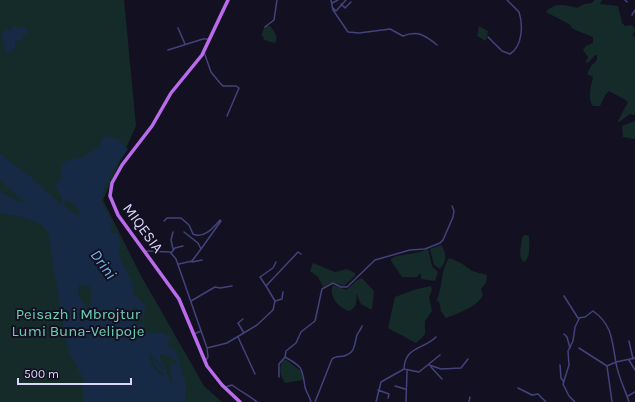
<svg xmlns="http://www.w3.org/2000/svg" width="635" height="402" viewBox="0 0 635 402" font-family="Karla,sans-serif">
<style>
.green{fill:#152b29}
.water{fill:#162a46;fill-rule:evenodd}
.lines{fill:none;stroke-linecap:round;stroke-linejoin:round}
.minor{stroke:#43427b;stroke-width:1.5}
.primary{stroke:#b96bec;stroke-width:3.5}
.labels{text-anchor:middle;stroke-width:4;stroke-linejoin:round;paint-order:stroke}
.street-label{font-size:15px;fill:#dad6fa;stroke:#131121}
.park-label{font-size:15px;fill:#6cd0b5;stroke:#131121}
.water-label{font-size:16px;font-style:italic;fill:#72b6ed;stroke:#131121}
</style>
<rect width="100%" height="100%" fill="#131121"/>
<path class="green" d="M0,0H124L136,126L103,200L140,274L204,386L222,402H0Z
M595,0H602L600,4L618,6L622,23L625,26L632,25L635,29V32L632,34L635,38V115L630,114L619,122L618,121L628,102C622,97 616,95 609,91L605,95L600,106H593C587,98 591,86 593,77L587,74L591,66L597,60V55H595L589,62L585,63L588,57L583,50L586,46L593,43V37L573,29L569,24L546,12C555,2 565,5 577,8L584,4L592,3Z
M265,26H270C274,31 279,37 275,43L264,40L263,36H261Z
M479,26L488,31L486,41L477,36Z
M635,121V139L623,137L622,126Z
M525,235L529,236C529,245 531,257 524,262C517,257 522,245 522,237Z
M441,245C447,254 447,261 440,269L434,265L430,249Z
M428,249L432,266L438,272L435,281L421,279V273L417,277H402L391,261V259C399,253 417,255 428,249Z
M449,258L461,263L472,271L487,275L486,283L481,289L483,295C478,307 456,314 446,318L441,311L439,301L436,302C443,288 440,271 449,258Z
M313,263L335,272L347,269L355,273V276L344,286L333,282L323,287L318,277L310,271Z
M362,278L374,291L372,309H370L361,304L356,293C357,300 357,308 349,311C339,308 328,296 333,285L346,290C352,286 355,280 362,278Z
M431,286L432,290L429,297L432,311L425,321C424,336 429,331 416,343L388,328L395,297L417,289Z
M285,359L302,372L303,380L285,383C280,375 279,371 282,361Z"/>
<path class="water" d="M14,25L16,27L27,28V33L22,36L23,40L15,41V48L6,54L2,34L8,28L9,32Z
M107,136L118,139L128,149L122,158L121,157C115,168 101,191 101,202L113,223L110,227L112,233L116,232C120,237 122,244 118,250L121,260L133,284L134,294L146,307L144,313V329L148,333C158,333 164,329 171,339L167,342L170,349H175L186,384L185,402H83V378L70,354L65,337L48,232C39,219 15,215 0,213V192L20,202H25L0,180V154L32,178L61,205L62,198L56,188V183L61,180V169L65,161L83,157L99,147L102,138ZM65,199L76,206L81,214L77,215L65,207L64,204ZM80,285L91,287V300L89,312L79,297L78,286ZM134,305L142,312L143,323L140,326L136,324L132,317ZM149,353L161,365L164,371L153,358L156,368L164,373V375C155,374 149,360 149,353ZM161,354L172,358L177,362V366L173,363L170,366L172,385L160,357Z"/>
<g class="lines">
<path class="minor" d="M331,0L333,10L348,32L359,33L390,29L403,36C417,30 425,35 437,45
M625,0L627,2
M332,3L338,0
M341,4L345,8L351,2
M332,7L336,11L346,0
M632,15L635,10
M265,27L274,20L277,0
M178,28L185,44
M488,37L502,51L510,54C523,46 523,24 519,12L507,0
M168,50L203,39H208
M204,52L211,72L220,83L223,86H236L239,88L227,116
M164,221L167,218H181L189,225L193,234C204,239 213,228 220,220L221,221L201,249
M173,249L171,240L173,232
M146,251L170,252L176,259L207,348L227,343L257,325L273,310L275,301L266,286L298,252L301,254
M171,253L175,248L183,246
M192,262L202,260
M179,264L192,261L201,249L198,243L184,232
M266,286L260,277L273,268L276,262
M564,296L578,318L585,317L593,311C613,325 612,342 616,363C618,376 625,389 629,402
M191,301L215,287L220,288L232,286
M275,301L282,299L283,292
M243,319L238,323L244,333
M194,334L201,331
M564,334L567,337L570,348
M238,337L255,374
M629,341L633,359
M579,348L607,366
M285,357L286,351L296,343L301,332L315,321L322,289L333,283L341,287H347L375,260L410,250L425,249L440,243L443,240L453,217L454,211L452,206
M206,360L208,357L207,348
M629,360L635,370
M429,365L441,369L461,368L468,359
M560,365L561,378L564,382
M431,367L442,379
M404,369C405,346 423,350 436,337
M279,377V364L285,357C303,367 302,368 305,387C306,392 310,397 311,402
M395,386L405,389
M226,387L232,385C240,391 248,395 257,402
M518,388L532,395L538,394L546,402
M378,390L389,394L388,398
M628,396L635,392
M315,402L332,359C335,356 340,357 344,356C356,352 354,345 357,335C358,332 361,330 362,326
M376,402L381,382L404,369L419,372L440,355
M406,402L407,371
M469,402L470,397
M575,402L569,396L563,384L569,365L568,351L573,341L575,327L579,319
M612,402L607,366L616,362L635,358"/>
<path class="primary" d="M228,0L202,55L171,93L152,126L122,165L112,183L110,196L118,215L179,299L207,366L222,385L240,402"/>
</g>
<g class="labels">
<g class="street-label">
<text transform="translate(143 228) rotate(54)" y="5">MIQESIA</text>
</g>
<g class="park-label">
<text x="78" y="319">Peisazh i Mbrojtur<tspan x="78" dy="17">Lumi Buna-Velipoje</tspan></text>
</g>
<g class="water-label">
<text transform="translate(104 264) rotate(54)" y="6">Drini</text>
</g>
</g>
<path d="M18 378v6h113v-6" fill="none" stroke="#dad6fa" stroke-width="2"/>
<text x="24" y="378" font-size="12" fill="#dad6fa" stroke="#131121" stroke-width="3" paint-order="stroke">500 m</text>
</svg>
